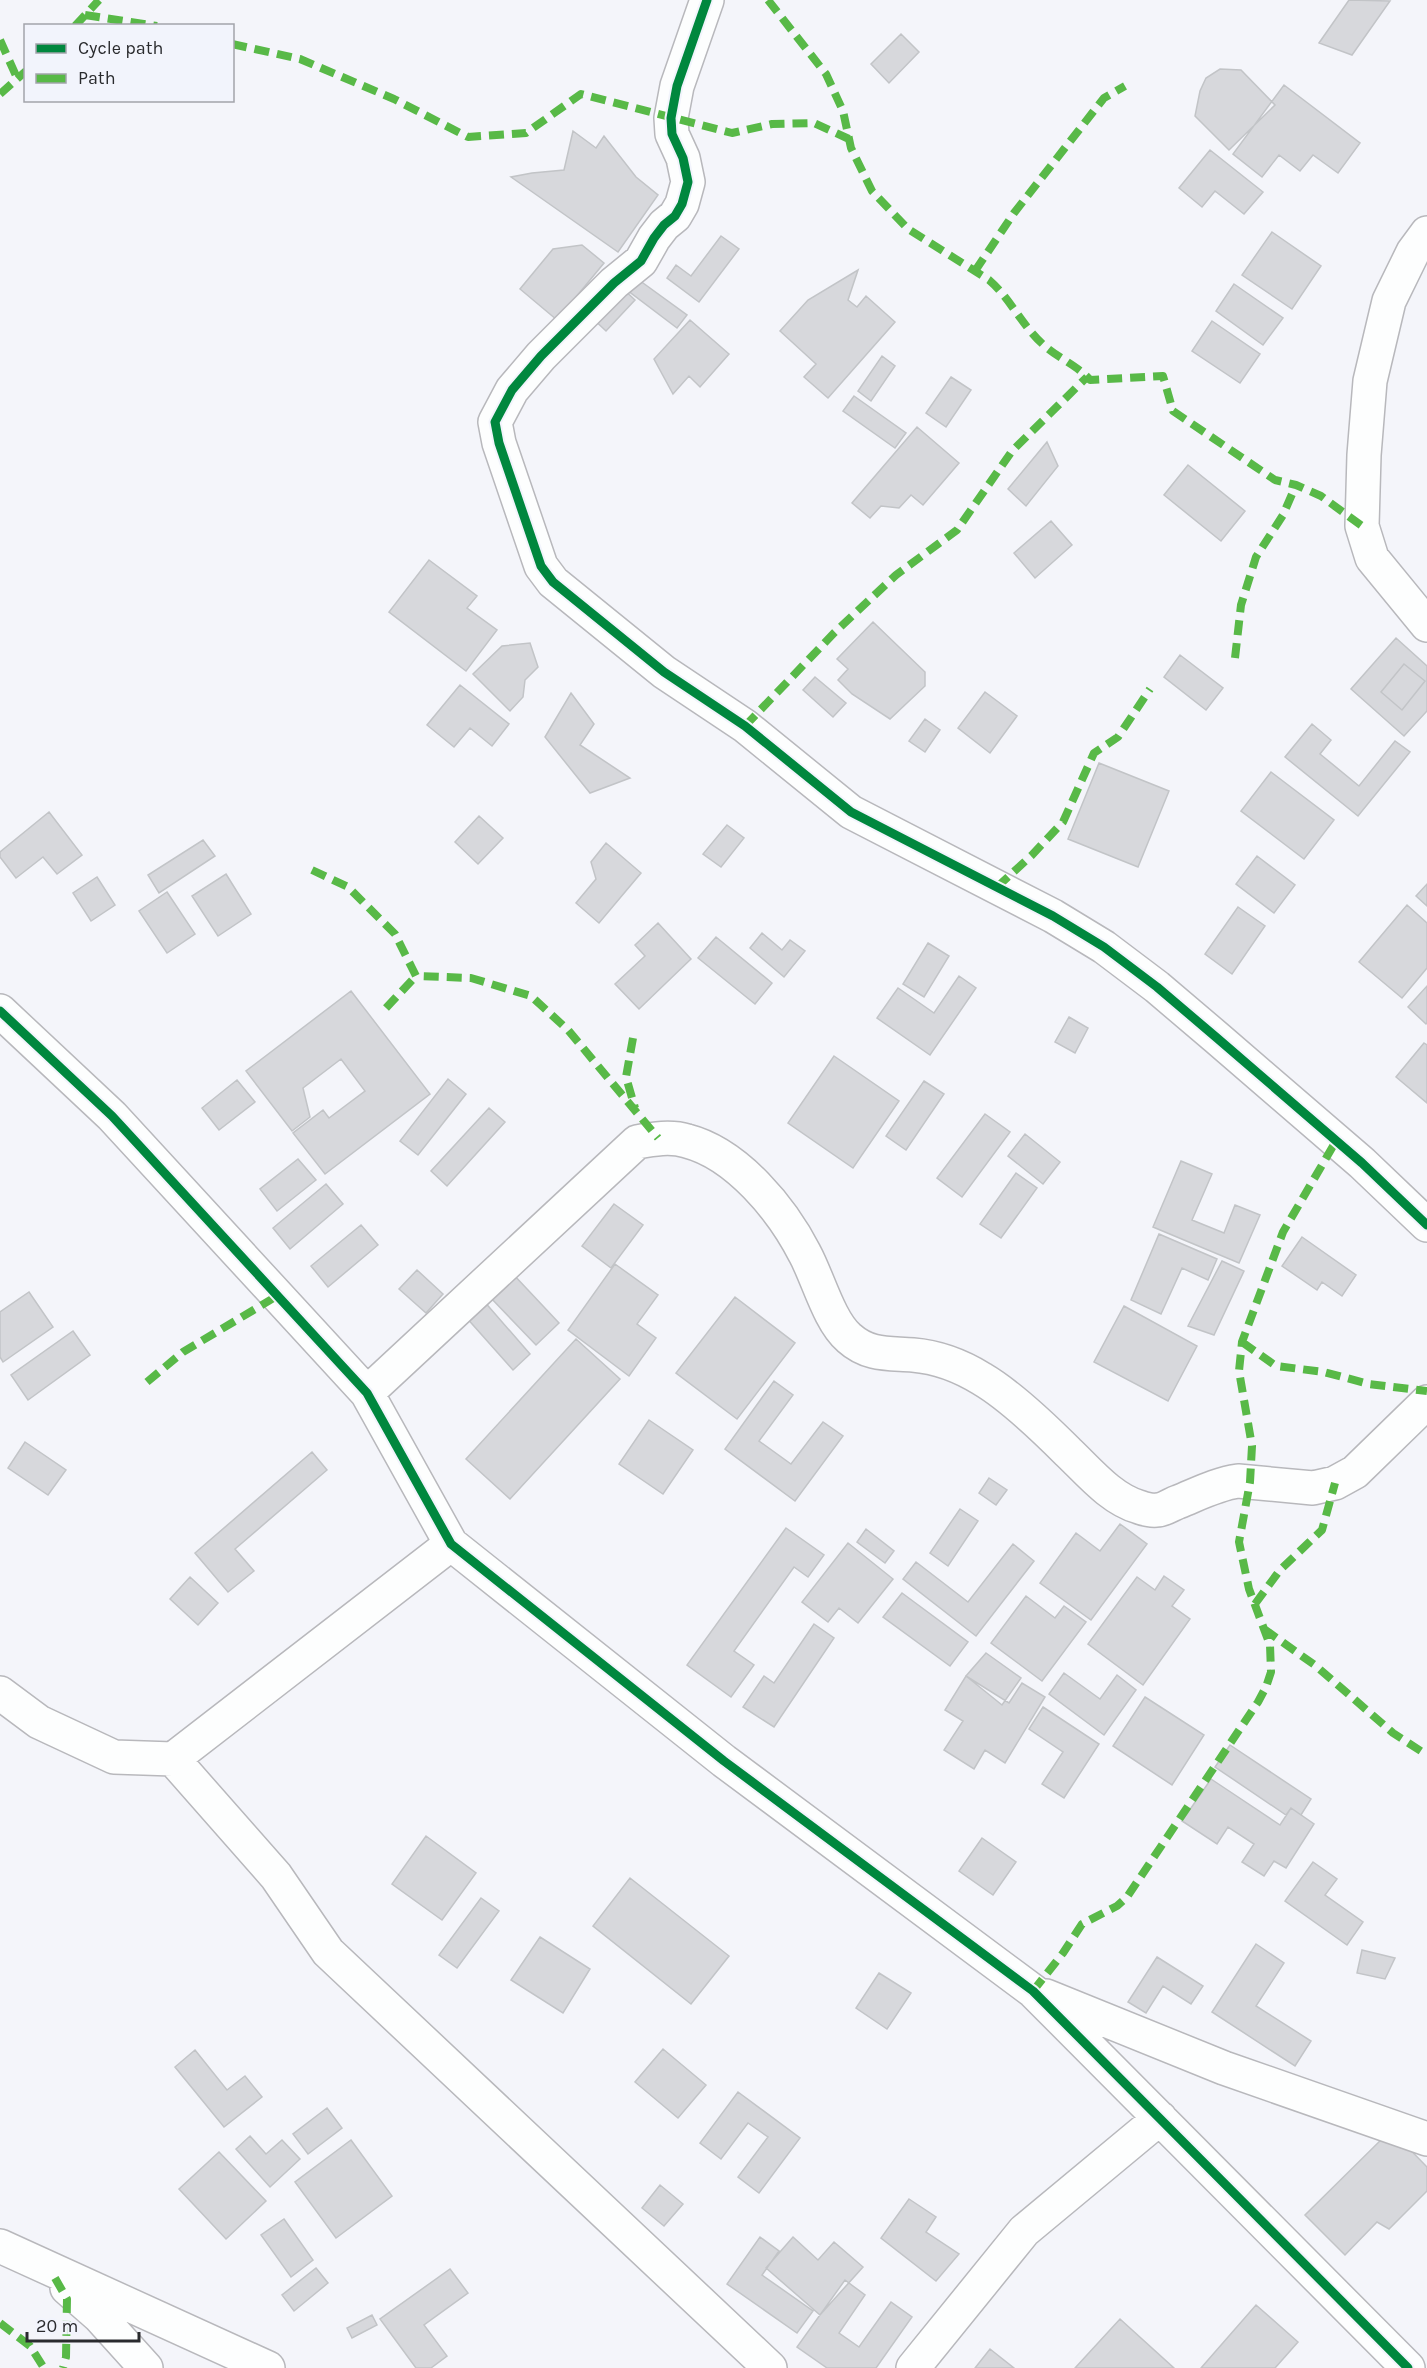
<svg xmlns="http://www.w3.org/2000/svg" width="1427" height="2368" viewBox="0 0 1427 2368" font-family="Karla,sans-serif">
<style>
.building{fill:#d7d8dc;stroke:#c2c4c7;stroke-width:1.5;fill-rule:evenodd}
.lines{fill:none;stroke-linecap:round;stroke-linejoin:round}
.minor-casing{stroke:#b8b8bc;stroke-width:36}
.minor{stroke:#fdfefe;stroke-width:33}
.quiet{stroke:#58b947;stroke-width:8;stroke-dasharray:15 8;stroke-linecap:butt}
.cycleway-casing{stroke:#f2f4fc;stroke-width:13}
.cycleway{stroke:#00873e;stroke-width:9}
</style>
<rect width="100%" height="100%" fill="#f4f5fa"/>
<path class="building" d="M1349,0L1390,1L1352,55L1319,43Z
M901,34L919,52L889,83L871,64Z
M1220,69L1241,70L1275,105L1229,150L1195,116L1200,91L1206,78Z
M1284,85L1360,143L1338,173L1313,155L1300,171L1279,155L1262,177L1233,154Z
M573,131L596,148L604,136L636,177L658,195L618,252L511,177L532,173L564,170Z
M1210,150L1263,192L1244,214L1215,191L1202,207L1179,188Z
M1272,232L1321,266L1292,309L1242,275Z
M721,236L739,249L699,302L667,278L676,265L691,276Z
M582,245L604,263L557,320L520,289L553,249Z
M858,270L848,300L857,307L866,296L895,322L828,398L804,377L816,364L780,331L808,300Z
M632,275L687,315L677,328L623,287Z
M1234,284L1283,318L1263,345L1216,311Z
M619,285L635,300L606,331L589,315Z
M690,320L729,354L700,387L689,376L673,394L654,359Z
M1212,321L1260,354L1240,383L1192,351Z
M882,356L895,366L871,401L858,391Z
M951,377L971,390L946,427L926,413Z
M854,396L906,433L895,448L843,411Z
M917,427L959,463L923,505L911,495L899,508L881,506L870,518L852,503Z
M1047,442L1058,466L1026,506L1008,489Z
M1188,465L1245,511L1221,541L1164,495Z
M1051,521L1072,545L1035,578L1014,553Z
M429,560L477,596L467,608L497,630L466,671L389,612Z
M873,622L925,672V686L890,719L852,694L838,680L848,669L837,659Z
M1396,638L1427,666V711L1404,736L1351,689ZM1404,664L1425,681L1402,710L1381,692Z
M530,643L538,667L525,680L523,697L510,711L473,674L502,646Z
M1180,655L1223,688L1206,710L1164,677Z
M1404,664L1425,681L1402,710L1381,692Z
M815,677L846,703L833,717L803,690Z
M460,685L509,724L492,746L470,728L454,747L427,725Z
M985,692L1017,716L990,753L958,728Z
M571,693L594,724L580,745L630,778L590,793L545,737Z
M925,719L940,730L925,752L909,741Z
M1312,724L1331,740L1320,754L1359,786L1395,741L1410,752L1358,816L1285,757Z
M1099,763L1169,791L1138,867L1068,839Z
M1271,772L1334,820L1304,859L1241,811Z
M49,812L82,855L57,874L43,857L16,878L0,857V852Z
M479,816L503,838L478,864L455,842Z
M727,825L744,838L721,867L703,854Z
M203,840L215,856L159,893L148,875Z
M606,843L641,873L599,923L576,903L596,879L591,862Z
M1257,856L1295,885L1274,913L1236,884Z
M226,874L251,914L218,936L192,896Z
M97,877L115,905L91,921L73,893Z
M1427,884V906L1416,896Z
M167,892L195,934L167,953L139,911Z
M1407,905L1427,923V968L1402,998L1359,962Z
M1238,907L1265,926L1232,974L1205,954Z
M658,923L691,959L639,1009L615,984L645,956L635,945Z
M762,933L782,950L790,940L805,951L784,977L750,948Z
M716,937L772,983L755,1004L698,958Z
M928,943L949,956L924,997L903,984Z
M959,976L976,988L930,1055L877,1018L898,988L934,1013Z
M1427,986V1023L1426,1024L1408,1007Z
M351,991L430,1094L325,1174L293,1133L323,1110L329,1118L365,1091L341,1059L303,1088L310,1117L292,1131L246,1071Z
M1069,1017L1088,1028L1075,1053L1055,1042Z
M1424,1043L1427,1045V1103L1396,1077Z
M834,1056L899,1101L853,1168L788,1123Z
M448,1079L466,1094L418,1155L400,1141Z
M237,1080L255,1102L219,1130L202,1108Z
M924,1081L944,1094L906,1150L886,1136Z
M489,1108L505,1122L447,1186L431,1171Z
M985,1114L1010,1132L962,1197L937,1178Z
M1025,1134L1060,1162L1043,1184L1008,1156Z
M298,1159L316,1180L277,1211L260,1189Z
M1181,1161L1212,1174L1192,1220L1224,1233L1235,1205L1260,1215L1239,1263L1153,1227Z
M1016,1173L1037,1188L1001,1238L980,1224Z
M326,1184L343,1204L290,1249L273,1228Z
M614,1204L643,1225L611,1268L582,1246Z
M361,1225L378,1245L328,1287L311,1266Z
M1159,1234L1217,1259L1208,1280L1182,1268L1161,1314L1131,1300Z
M1302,1237L1356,1275L1342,1296L1322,1282L1317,1290L1282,1266Z
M1222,1261L1244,1271L1214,1335L1188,1326Z
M615,1264L658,1295L637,1324L656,1338L629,1376L568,1330Z
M417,1270L443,1294L426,1313L399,1289Z
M512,1273L559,1323L536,1345L489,1296Z
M29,1292L53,1327L3,1362L0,1357V1312Z
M735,1297L795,1343L737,1419L676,1373Z
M483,1300L530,1354L513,1370L465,1316Z
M1124,1306L1197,1346L1168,1401L1094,1362Z
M73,1331L90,1355L28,1400L11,1375Z
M576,1339L620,1379L510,1499L466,1459Z
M774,1381L793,1395L759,1441L791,1464L823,1422L843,1436L795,1501L725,1449Z
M649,1420L693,1450L663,1494L619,1464Z
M25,1442L66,1470L48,1495L8,1468Z
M312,1452L327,1470L235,1549L254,1571L228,1592L195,1553Z
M989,1478L1007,1490L996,1505L979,1493Z
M960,1509L978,1521L948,1566L930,1553Z
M1120,1524L1147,1544L1091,1620L1040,1583L1076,1533L1100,1551Z
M786,1528L824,1555L808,1577L794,1567L734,1651L754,1665L731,1697L687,1665Z
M866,1529L894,1551L885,1563L857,1542Z
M848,1543L893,1579L858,1623L839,1608L828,1622L802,1602Z
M1013,1544L1034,1561L976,1636L903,1579L916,1562L968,1602Z
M1164,1576L1184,1590L1172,1606L1190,1619L1143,1685L1088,1644L1137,1577L1155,1590Z
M190,1577L218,1603L198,1625L170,1599Z
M902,1593L968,1642L950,1666L883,1617Z
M1026,1596L1055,1618L1064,1606L1086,1622L1042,1681L991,1643Z
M814,1624L834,1638L774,1727L743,1707L764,1676L774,1683Z
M986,1653L1021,1678L1002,1705L966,1676Z
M1064,1673L1100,1699L1117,1675L1136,1690L1104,1735L1049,1694Z
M966,1676L1009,1703L1022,1683L1045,1697L1005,1763L985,1750L974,1769L944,1750L963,1721L945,1710Z
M1145,1697L1204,1735L1172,1785L1113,1746Z
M1043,1707L1099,1744L1064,1798L1042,1784L1063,1752L1029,1729Z
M1230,1745L1311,1799L1301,1815L1291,1808L1286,1815L1215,1767Z
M1211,1779L1280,1825L1291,1808L1314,1824L1286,1868L1274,1861L1264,1876L1242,1862L1254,1844L1228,1827L1217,1844L1182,1821Z
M426,1836L476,1873L442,1920L392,1884Z
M982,1838L1016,1862L993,1895L959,1871Z
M1313,1862L1337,1879L1325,1895L1363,1922L1347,1945L1285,1901Z
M630,1878L729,1956L691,2004L593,1926Z
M481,1898L499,1911L457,1968L439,1955Z
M540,1937L590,1969L563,2013L511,1980Z
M1256,1944L1284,1963L1256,2006L1311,2041L1295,2066L1212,2012Z
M1362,1950L1395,1958L1385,1979L1357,1973Z
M1157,1957L1203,1986L1191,2004L1163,1986L1146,2013L1128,2002Z
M879,1973L911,1993L887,2029L856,2008Z
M663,2049L706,2085L678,2118L635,2082Z
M195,2050L227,2090L245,2076L262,2097L224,2127L175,2067Z
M738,2092L800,2138L759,2193L738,2177L768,2137L748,2123L721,2159L700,2143Z
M327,2108L342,2128L308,2154L293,2134Z
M1391,2130L1427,2167V2191L1389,2229L1377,2222L1345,2255L1305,2215Z
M250,2136L266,2154L282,2140L300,2159L270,2187L236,2149Z
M351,2140L392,2196L336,2238L295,2182Z
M219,2152L266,2201L226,2239L179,2189Z
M660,2185L683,2204L664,2226L642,2208Z
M909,2199L936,2217L926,2232L959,2254L936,2281L881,2238Z
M284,2219L313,2260L291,2277L261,2235Z
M760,2237L779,2251L762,2275L813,2311L797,2333L727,2284Z
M793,2237L818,2260L834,2242L863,2267L820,2315L766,2268Z
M316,2268L328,2283L294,2311L282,2295Z
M450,2269L468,2293L424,2325L447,2356L431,2368H416L380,2319Z
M845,2280L865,2295L839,2333L859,2347L891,2302L912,2317L876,2368H827L797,2347Z
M1256,2305L1298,2342L1275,2368H1201Z
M372,2315L377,2325L352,2338L347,2328Z
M1120,2319L1174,2368H1075Z
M990,2349L1014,2368H975Z"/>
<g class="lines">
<defs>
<path id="minor" d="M707,0L677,86L671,118L672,134L683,158L688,182L682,204L675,216L664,225L654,238L641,261L614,283L541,356L512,390L495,422L499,443L541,566L553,582L664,672L745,726L851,812L1053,916L1104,947L1157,987L1217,1038L1362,1163L1427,1225
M1427,233L1413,252L1389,301L1370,381L1364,455L1362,526L1372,558L1427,625
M0,1011L112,1116L367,1393L451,1544L724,1761L1033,1991L1408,2368
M367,1393L637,1142C653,1139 671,1136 687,1141C737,1154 782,1209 805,1254C818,1278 829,1321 849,1338C869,1356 889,1353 913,1355C937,1357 961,1366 982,1379C1011,1396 1044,1428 1068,1452C1089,1472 1111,1499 1139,1507C1144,1509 1153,1511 1157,1510C1164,1510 1172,1504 1178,1502C1198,1494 1217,1484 1238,1481L1313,1488L1335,1483L1355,1472L1427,1402
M0,1693L39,1722L114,1757L173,1759L451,1544
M173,1759L276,1876L328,1952L770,2368
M1046,1996L1224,2068L1427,2139
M0,2246L268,2368
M67,2288L99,2316L146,2368
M913,2368L1024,2231L1160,2118"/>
</defs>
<use href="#minor" class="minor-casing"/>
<use href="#minor" class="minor"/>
<path class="quiet" d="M768,0L826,74L843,111L851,148L872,191L908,229L989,280C1011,299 1023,328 1046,347C1060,359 1078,366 1090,380L1163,376L1173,411L1275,480L1296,485L1321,496L1362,526
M85,15L157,26
M75,26L99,0
M0,40L17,78
M232,44L300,59L394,99L468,137L526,133L581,94L732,133L772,124L814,123L849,139
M0,94L26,71
M975,271L1014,213L1104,98L1125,86
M1235,658L1241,605L1256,557L1283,515L1296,485
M745,726L834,633L896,575L957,530L1012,451L1087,377
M312,870L348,887L395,934L416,976L471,978L531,996L568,1030L658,1138
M997,887L1032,855L1063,822L1094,753L1118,737L1150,689
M386,1008L416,976
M633,1038L626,1077L635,1108
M1242,1342L1276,1366L1324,1372L1369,1384L1427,1391
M147,1382L183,1352L277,1296
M1255,1604L1280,1570L1322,1530L1335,1483
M1264,1629L1316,1666L1393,1733L1427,1755
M1033,1991L1063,1953L1082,1924L1117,1906L1127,1897L1258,1702L1266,1687L1271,1672L1270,1645L1249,1589L1239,1542L1250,1482L1252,1446L1239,1371L1242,1342L1283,1232L1336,1141
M55,2278L67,2299L66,2357L63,2368
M0,2323L30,2346L44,2368"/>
<defs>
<path id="cycleway" d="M707,0L677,86L671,118L672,134L683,158L688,182L682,204L675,216L664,225L654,238L641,261L614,283L541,356L512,390L495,422L499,443L541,566L553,582L664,672L745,726L851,812L1053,916L1104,947L1157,987L1217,1038L1362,1163L1427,1225
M0,1011L112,1116L367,1393L451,1544L724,1761L1033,1991L1408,2368"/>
</defs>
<use href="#cycleway" class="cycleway-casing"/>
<use href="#cycleway" class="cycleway"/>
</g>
<rect x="24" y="24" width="210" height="78" fill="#f2f4fc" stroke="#a2a4aa" stroke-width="1.5"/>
<rect x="36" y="44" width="30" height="9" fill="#00873e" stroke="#a2a4aa" stroke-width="1.5"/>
<text x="78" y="54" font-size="18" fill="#2a2b2e">Cycle path</text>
<rect x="36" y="74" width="30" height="9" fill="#58b947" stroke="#a2a4aa" stroke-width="1.5"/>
<text x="78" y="84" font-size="18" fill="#2a2b2e">Path</text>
<path d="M27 2332v9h112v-9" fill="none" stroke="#2a2b2e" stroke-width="3"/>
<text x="36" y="2332" font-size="18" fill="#2a2b2e" stroke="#f2f4fc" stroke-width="4.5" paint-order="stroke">20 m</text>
</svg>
